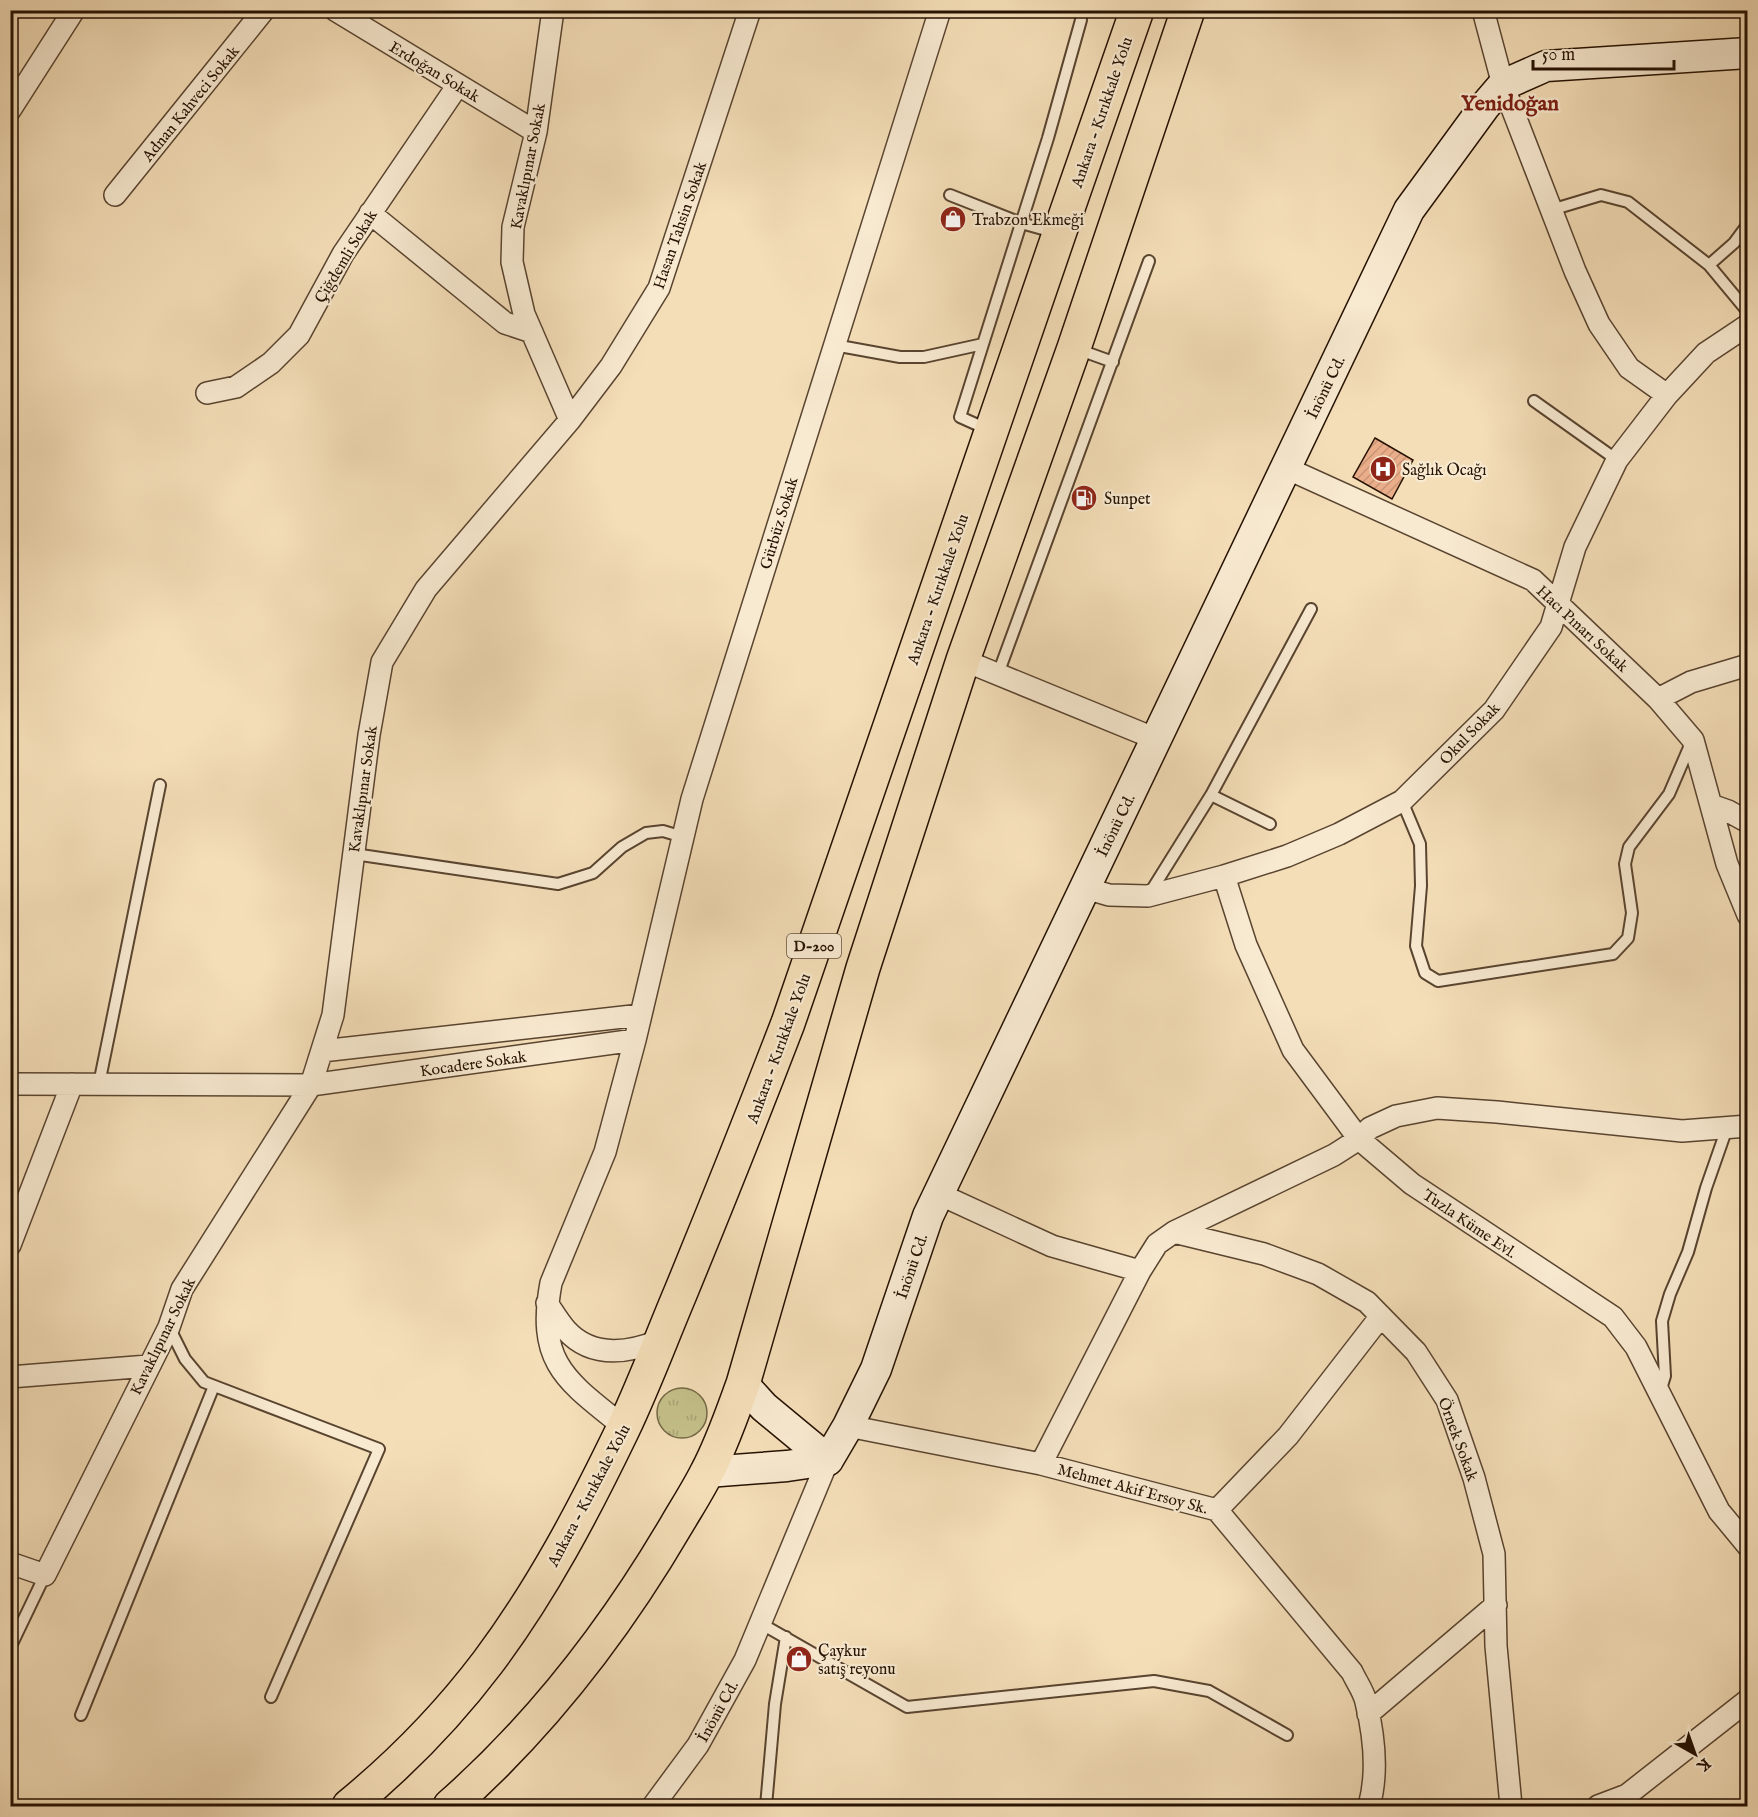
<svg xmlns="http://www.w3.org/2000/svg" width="1758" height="1817" viewBox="0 0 1758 1817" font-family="'IM FELL English',serif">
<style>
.grass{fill:url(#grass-tufts);stroke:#746846;stroke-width:1.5}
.building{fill:url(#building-hatch);stroke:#251102;stroke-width:1.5}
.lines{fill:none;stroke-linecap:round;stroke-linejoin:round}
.lane-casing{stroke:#594430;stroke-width:14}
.street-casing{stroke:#594430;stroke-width:24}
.secondary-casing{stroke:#251102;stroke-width:33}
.highway-casing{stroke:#251102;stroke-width:36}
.lane{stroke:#f8ead1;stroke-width:10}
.street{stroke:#f8ead1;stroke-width:21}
.secondary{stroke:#f8ead1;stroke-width:30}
.highway{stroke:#f4deb8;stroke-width:33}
.labels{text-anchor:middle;stroke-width:4.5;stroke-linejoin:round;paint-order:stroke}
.shield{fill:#f8ead1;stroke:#645240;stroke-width:1.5}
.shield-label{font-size:15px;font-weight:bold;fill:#251102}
.street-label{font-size:16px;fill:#251102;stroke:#f8ead1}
.poi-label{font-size:16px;fill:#251102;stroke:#f8ead1;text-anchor:start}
.district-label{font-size:22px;font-weight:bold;fill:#7a1f14;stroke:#f8ead1}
</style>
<defs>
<pattern id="grass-tufts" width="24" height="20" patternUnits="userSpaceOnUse" patternTransform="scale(1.5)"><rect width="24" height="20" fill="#c4bf89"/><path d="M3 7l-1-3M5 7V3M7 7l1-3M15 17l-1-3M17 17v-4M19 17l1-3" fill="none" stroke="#a8a375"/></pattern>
<pattern id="building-hatch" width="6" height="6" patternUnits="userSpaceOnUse" patternTransform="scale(1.5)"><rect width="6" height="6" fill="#e9ad8a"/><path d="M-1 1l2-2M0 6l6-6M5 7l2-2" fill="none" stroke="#c89475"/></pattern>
</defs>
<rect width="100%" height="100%" fill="#f4deb8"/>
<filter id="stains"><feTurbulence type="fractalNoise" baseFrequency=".00333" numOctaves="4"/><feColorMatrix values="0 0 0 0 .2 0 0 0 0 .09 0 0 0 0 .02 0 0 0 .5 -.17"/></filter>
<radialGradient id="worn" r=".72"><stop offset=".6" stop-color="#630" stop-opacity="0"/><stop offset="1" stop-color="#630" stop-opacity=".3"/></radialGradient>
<path class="grass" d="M657 1413a25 25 0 1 1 50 0a25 25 0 1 1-50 0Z"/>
<path class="building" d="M1375,438L1413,460L1392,499L1353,477Z"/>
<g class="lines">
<defs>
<path id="lane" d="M950,195L1021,223L1057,233
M1551,210L1601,195L1628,202L1709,265L1748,312
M1709,265L1734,243L1748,224
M834,345L900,357H924L983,344
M1077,349L1113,362
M1534,401L1617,460
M989,430L960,417L1048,138L1081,20
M998,674L1149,261
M1211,795L1270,824
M1402,801L1420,844L1421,886L1416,946L1425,973L1438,981L1613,954L1628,938L1632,913L1625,864L1629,847L1669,794L1691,743
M354,854L558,884L593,873L622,847L646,833L663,831L683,837
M1148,896L1211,795L1311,609
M99,1084L160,785
M169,1327L185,1359L204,1382L379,1449L271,1697
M1660,1392L1665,1376L1662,1321L1670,1294L1688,1252L1706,1188L1727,1128
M760,1623L907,1707L1154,1681L1209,1691L1287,1735
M10,1648L45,1575
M81,1715L214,1386
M766,1806L775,1704L786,1637"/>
<path id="street" d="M335,10L536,132
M1483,10L1503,85L1575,271L1599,324L1629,368L1667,395
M10,110L74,10
M115,195L264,10
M370,213L505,323L532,332
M207,393L236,387L271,363L299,335L343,254L458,85
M570,420L611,366L659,288L750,10
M1286,468L1533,580L1658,699L1693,740L1727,864L1748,915
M963,660L1156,739
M1658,699L1691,682L1748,665
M1711,805L1728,811L1748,822
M1224,876L1246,945L1293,1050L1359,1139L1412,1184L1613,1317L1636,1347L1719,1511L1748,1546
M1085,888L1109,895L1148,896L1224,876L1287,856L1339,834L1402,801L1494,710L1551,627L1575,547L1617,460L1667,395L1706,353L1748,325
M322,1051L641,1015
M10,1084L311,1085L635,1040
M939,1194L1052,1246L1140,1271
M1174,1232L1264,1254L1318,1274L1367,1302L1416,1352L1447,1400L1474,1478L1494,1554L1496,1646L1511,1806
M10,1245L72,1084
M547,1303C553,1312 559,1322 566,1330C592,1359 629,1353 661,1340
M10,1377L148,1366
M848,1426L1041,1464L1217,1510L1352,1672C1356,1681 1364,1692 1366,1702C1374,1735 1378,1774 1369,1806
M624,1427C567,1381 536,1364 551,1283L605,1152L635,1040L692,799L940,10
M1041,1464L1140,1271L1157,1244L1174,1232L1334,1155L1359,1139L1370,1128L1396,1116L1437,1108L1497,1112L1682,1131L1748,1126
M1217,1510L1288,1436L1381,1316
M10,1563L45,1575L169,1327L182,1289L311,1085L333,1015L369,735L382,662L426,589L570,420L524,314L512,262L513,227L536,132L553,10
M1368,1714L1496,1605
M653,1806L698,1745L745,1660L828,1460
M1598,1806L1627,1795L1748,1700"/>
<path id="secondary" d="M743,1384L764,1407L828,1460
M828,1460L848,1426L876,1369L928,1216L1409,210L1485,106L1503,85L1546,66L1748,53
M707,1472L787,1466L828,1460"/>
<path id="highway" d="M349,1806C400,1764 448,1715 488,1662C542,1590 584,1510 623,1429C644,1385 661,1339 680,1294C717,1204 753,1114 788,1023L1059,234L1137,10
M450,1806C542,1725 615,1630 677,1524C687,1507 698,1490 707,1472C722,1444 732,1414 743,1384L863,968L963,660L1074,348L1188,10"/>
</defs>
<use href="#lane" class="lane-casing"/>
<use href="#street" class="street-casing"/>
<use href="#secondary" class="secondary-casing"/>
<use href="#highway" class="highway-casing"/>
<use href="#lane" class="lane"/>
<use href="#street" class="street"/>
<use href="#secondary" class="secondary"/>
<use href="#highway" class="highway"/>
</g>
<defs>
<symbol id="shop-disc" viewBox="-11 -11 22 22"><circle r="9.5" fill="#8f2418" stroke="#f8ead1"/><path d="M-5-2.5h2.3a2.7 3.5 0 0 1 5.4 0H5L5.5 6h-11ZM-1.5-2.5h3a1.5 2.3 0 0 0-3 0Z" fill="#fff"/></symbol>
<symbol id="hospital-disc" viewBox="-11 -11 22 22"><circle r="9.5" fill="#8f2418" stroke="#f8ead1"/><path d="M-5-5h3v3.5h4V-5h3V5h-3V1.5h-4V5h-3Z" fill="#fff"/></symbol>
<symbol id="fuel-disc" viewBox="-11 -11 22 22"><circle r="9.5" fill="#8f2418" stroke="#f8ead1"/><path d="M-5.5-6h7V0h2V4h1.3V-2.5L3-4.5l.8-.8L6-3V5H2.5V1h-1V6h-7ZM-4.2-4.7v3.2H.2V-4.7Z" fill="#fff"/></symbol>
</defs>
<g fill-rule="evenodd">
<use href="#shop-disc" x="938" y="204" width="30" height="30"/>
<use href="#hospital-disc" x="1368" y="454" width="30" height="30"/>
<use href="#fuel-disc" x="1069" y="483" width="30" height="30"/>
<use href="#shop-disc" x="784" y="1644" width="30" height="30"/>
</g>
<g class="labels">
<rect class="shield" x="787" y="934" width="54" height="24" rx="4.5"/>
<g class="shield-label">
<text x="814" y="951">D-200</text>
</g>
<g class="street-label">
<text transform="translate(435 71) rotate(31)" y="6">Erdoğan Sokak</text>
<text transform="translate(190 103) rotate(-51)" y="6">Adnan Kahveci Sokak</text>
<text transform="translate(1101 112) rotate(-71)" y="6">Ankara - Kırıkkale Yolu</text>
<text transform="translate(527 166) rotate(-79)" y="6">Kavaklıpınar Sokak</text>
<text transform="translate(679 225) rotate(-71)" y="6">Hasan Tahsin Sokak</text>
<text transform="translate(345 256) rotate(-59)" y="6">Çiğdemli Sokak</text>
<text transform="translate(1325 387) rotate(-64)" y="6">İnönü Cd.</text>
<text transform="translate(778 523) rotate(-73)" y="6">Gürbüz Sokak</text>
<text transform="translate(937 589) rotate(-71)" y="6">Ankara - Kırıkkale Yolu</text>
<text transform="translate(1583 628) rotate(43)" y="6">Hacı Pınarı Sokak</text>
<text transform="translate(1469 733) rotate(-46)" y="6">Okul Sokak</text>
<text transform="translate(362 789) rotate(-82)" y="6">Kavaklıpınar Sokak</text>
<text transform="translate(1115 825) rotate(-64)" y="6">İnönü Cd.</text>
<text transform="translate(778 1048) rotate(-70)" y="6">Ankara - Kırıkkale Yolu</text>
<text transform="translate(473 1063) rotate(-8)" y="6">Kocadere Sokak</text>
<text transform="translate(1470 1223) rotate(34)" y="6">Tuzla Küme Evl.</text>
<text transform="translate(911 1266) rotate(-71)" y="6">İnönü Cd.</text>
<text transform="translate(162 1336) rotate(-64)" y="6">Kavaklıpınar Sokak</text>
<text transform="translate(1459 1439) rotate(70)" y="6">Örnek Sokak</text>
<text transform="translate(1133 1488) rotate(15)" y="6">Mehmet Akif Ersoy Sk.</text>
<text transform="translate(588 1495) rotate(-62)" y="6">Ankara - Kırıkkale Yolu</text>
<text transform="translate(717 1711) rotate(-61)" y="6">İnönü Cd.</text>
</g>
<g class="poi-label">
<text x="972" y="225">Trabzon Ekmeği</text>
<text x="1402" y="475">Sağlık Ocağı</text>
<text x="1104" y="504">Sunpet</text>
<text x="818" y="1656">Çaykur<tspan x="818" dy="18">satış reyonu</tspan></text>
</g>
<g class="district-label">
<text x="1510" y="110">Yenidoğan</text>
</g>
</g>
<rect width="1758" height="1817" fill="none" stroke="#f4deb8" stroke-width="36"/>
<rect x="12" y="12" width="1734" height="1793" fill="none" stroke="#251102" stroke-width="3"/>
<rect x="18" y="18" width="1722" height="1781" fill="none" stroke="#251102" stroke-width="1.5"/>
<g transform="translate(1695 1754) rotate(140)" stroke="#f8ead1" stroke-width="4.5" paint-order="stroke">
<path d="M0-4.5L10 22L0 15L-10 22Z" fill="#251102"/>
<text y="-9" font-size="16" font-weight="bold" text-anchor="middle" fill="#251102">K</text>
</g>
<path d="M1533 60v9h141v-9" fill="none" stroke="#251102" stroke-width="3"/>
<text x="1542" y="60" font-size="18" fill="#251102" stroke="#f8ead1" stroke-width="4.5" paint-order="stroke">50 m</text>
<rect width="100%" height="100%" filter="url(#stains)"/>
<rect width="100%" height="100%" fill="url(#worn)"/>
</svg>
